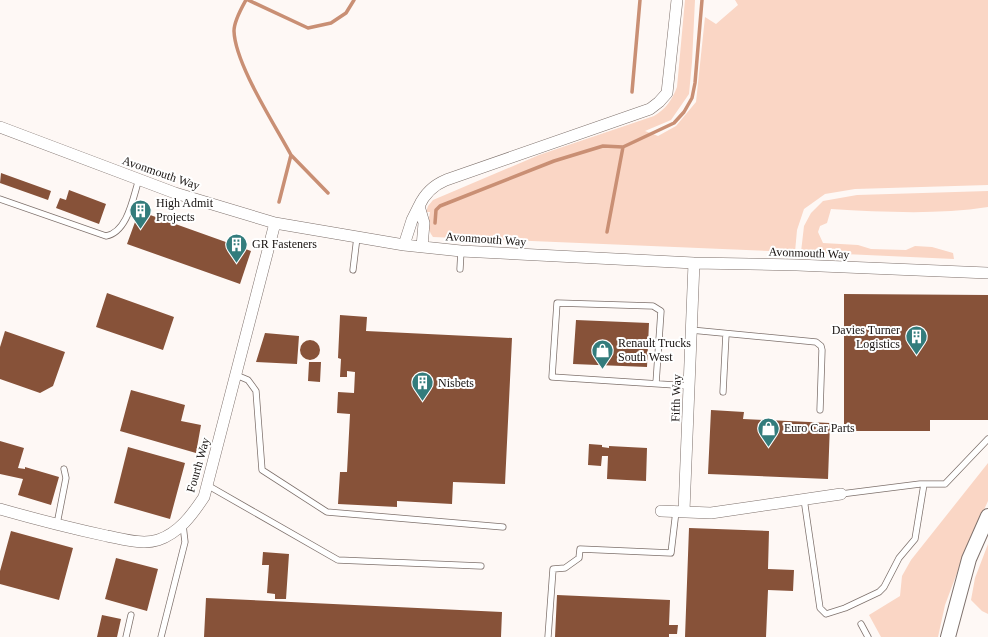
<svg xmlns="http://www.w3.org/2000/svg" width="988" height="637" viewBox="0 0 988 637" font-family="'Times New Roman',serif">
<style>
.green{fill:#fad6c5}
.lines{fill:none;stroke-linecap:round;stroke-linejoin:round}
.stream{stroke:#c98f74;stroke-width:3.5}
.building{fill:#875239}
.service-casing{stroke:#7e716c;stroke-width:7}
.minor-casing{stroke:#7e716c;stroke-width:12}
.tertiary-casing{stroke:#7e716c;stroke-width:16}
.service{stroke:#fff;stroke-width:5.5}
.minor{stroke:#fff;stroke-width:11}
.tertiary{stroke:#fff;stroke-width:14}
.labels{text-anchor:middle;stroke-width:4;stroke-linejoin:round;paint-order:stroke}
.street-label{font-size:12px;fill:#171210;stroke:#fff}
.poi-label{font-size:12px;fill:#171210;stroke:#fff;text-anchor:start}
</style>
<rect width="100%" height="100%" fill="#fef8f5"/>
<path class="green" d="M685,0H695L692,62L689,94L671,120L645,131L658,136L676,126L696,102L705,17L716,24L738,5L735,0H988V185L855,189L825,194L804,209L797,230L795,252L433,237C427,229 428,222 430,212H426L428,206L433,200L539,155L654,116C666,109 672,100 677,87Z
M988,191V207C937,215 883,212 831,209L827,223L820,226L818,232L823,243L858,245L871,249L906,250L915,246L932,247L953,253L954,259L801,252L804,226L811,213L823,201L857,195Z
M988,463V501L966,549L945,605L938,637H881L869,615L900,596L902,576L911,560Z
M988,544V614L982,611L971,600L975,578Z"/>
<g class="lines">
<path class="stream" d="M246,0C241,9 234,21 234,31C235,64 275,125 291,155L279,202
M248,0L308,28L331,23L346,13L354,0
M632,92L640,0
M291,155L328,193
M435,223L436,210L440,206L554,161L603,146L623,147L674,123L684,112L692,98L695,83L702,0
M607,232L623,147"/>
</g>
<path class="building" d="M1,173L51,191L48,200L0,183Z
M69,190L106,204L99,224L56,208L60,198L66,200Z
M139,211L251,251L240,284L127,244Z
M107,293L174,317L163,350L96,327Z
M844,294L988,295V420H930V431H844Z
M340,315L367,317L366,331L512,338L505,484L453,482L452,504L397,501V507L338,504L340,472H347L350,414L337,413L338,392L354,393L355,372L347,371V377H340L341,359L338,358Z
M576,320L649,323L647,367L573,364Z
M5,331L65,352L53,386L40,393L0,379V347Z
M265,333L299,336L297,364L256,362Z
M300 350a10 10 0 1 1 20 0a10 10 0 1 1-20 0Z
M309,362H321L320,382L308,381Z
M131,390L185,405L181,421L201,425L196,453L120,431Z
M711,410L744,412L743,419L830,423L828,479L708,474Z
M0,441L24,448L18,468L25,469V467L59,477L51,505L18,495L23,479L0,474Z
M589,444L602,445V447L609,448V446L647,448L646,481L607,479L608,456H602L601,466L588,465Z
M128,447L185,463L170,519L114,503Z
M689,528L769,531L768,569L794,570L793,591L768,590L766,637H685Z
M11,531L73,548L59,600L0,584V571Z
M263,552L289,554L286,599H275V594L267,593L269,565H262Z
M116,558L158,569L147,611L105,599Z
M557,595L670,600L669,625H678L677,634H669V637H555Z
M206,598L502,612L501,637H204Z
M102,615L121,619L117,637H97Z"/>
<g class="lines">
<defs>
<path id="service" d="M0,199L106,236C128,232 133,197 139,179
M460,269L461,251
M353,270L357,237
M691,330L816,342L821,346L822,350L820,410
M236,375L248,380L256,391L262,470L327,512L503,527
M656,383L661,311L653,306L557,303L552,377L690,386
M723,392L726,334
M207,485L338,560L481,566
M841,494L920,484H945L988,439
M804,499L820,608L826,614L845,608L879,592L884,587L899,558L915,539L924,484
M57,524L66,478L64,469
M861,624L868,637
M126,637L131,615
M161,637L185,542L183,525
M548,637L553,569L565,568L579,558L580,549L671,553L676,511"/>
<path id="minor" d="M0,127L175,193L275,223L404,245L461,251L694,263L797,265L988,273
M419,206C425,193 434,185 446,180L650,109L659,102L667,93L677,0
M404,245L412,220L419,206L424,223L422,247
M0,509C35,519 70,528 107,536C123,539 142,545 158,540C179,533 192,515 204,497L275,223
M661,511L711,513L841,494
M684,511L694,263"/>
<path id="tertiary" d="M948,637L969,559L988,516"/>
</defs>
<use href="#service" class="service-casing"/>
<use href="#minor" class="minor-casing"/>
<use href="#tertiary" class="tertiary-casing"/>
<use href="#service" class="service"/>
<use href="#minor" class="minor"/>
<use href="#tertiary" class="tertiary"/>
</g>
<defs>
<symbol id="building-pin" viewBox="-11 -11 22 30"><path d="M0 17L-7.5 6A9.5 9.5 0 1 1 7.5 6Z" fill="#337c7c" stroke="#fff"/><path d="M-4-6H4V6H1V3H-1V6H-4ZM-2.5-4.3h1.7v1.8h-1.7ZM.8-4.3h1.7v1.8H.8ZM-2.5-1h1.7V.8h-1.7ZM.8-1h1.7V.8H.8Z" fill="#fff"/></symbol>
<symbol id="shop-pin" viewBox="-11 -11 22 30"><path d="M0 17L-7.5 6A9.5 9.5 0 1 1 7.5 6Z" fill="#337c7c" stroke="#fff"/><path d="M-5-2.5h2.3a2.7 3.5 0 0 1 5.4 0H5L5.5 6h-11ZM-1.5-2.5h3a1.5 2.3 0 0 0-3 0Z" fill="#fff"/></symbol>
</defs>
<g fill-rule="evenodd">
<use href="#building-pin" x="128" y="198" width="25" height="34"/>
<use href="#building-pin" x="224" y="232" width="25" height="34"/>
<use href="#building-pin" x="904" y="324" width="25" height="34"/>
<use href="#shop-pin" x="590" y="338" width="25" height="34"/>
<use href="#building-pin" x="410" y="370" width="25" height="34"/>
<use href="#shop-pin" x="756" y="416" width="25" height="34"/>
</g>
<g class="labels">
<g class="street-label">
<text transform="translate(161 173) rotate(19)" y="4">Avonmouth Way</text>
<text transform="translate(486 239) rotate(4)" y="4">Avonmouth Way</text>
<text transform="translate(809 253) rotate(2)" y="4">Avonmouth Way</text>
<text transform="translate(676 398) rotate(-88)" y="4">Fifth Way</text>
<text transform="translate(198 465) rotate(-74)" y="4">Fourth Way</text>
</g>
<g class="poi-label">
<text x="156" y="207">High Admit<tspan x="156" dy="14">Projects</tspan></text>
<text x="252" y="248">GR Fasteners</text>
<text x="900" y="334" text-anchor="end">Davies Turner<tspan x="900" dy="14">Logistics</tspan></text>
<text x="618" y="347">Renault Trucks<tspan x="618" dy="14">South West</tspan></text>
<text x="438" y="387">Nisbets</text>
<text x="784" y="432">Euro Car Parts</text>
</g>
</g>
</svg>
